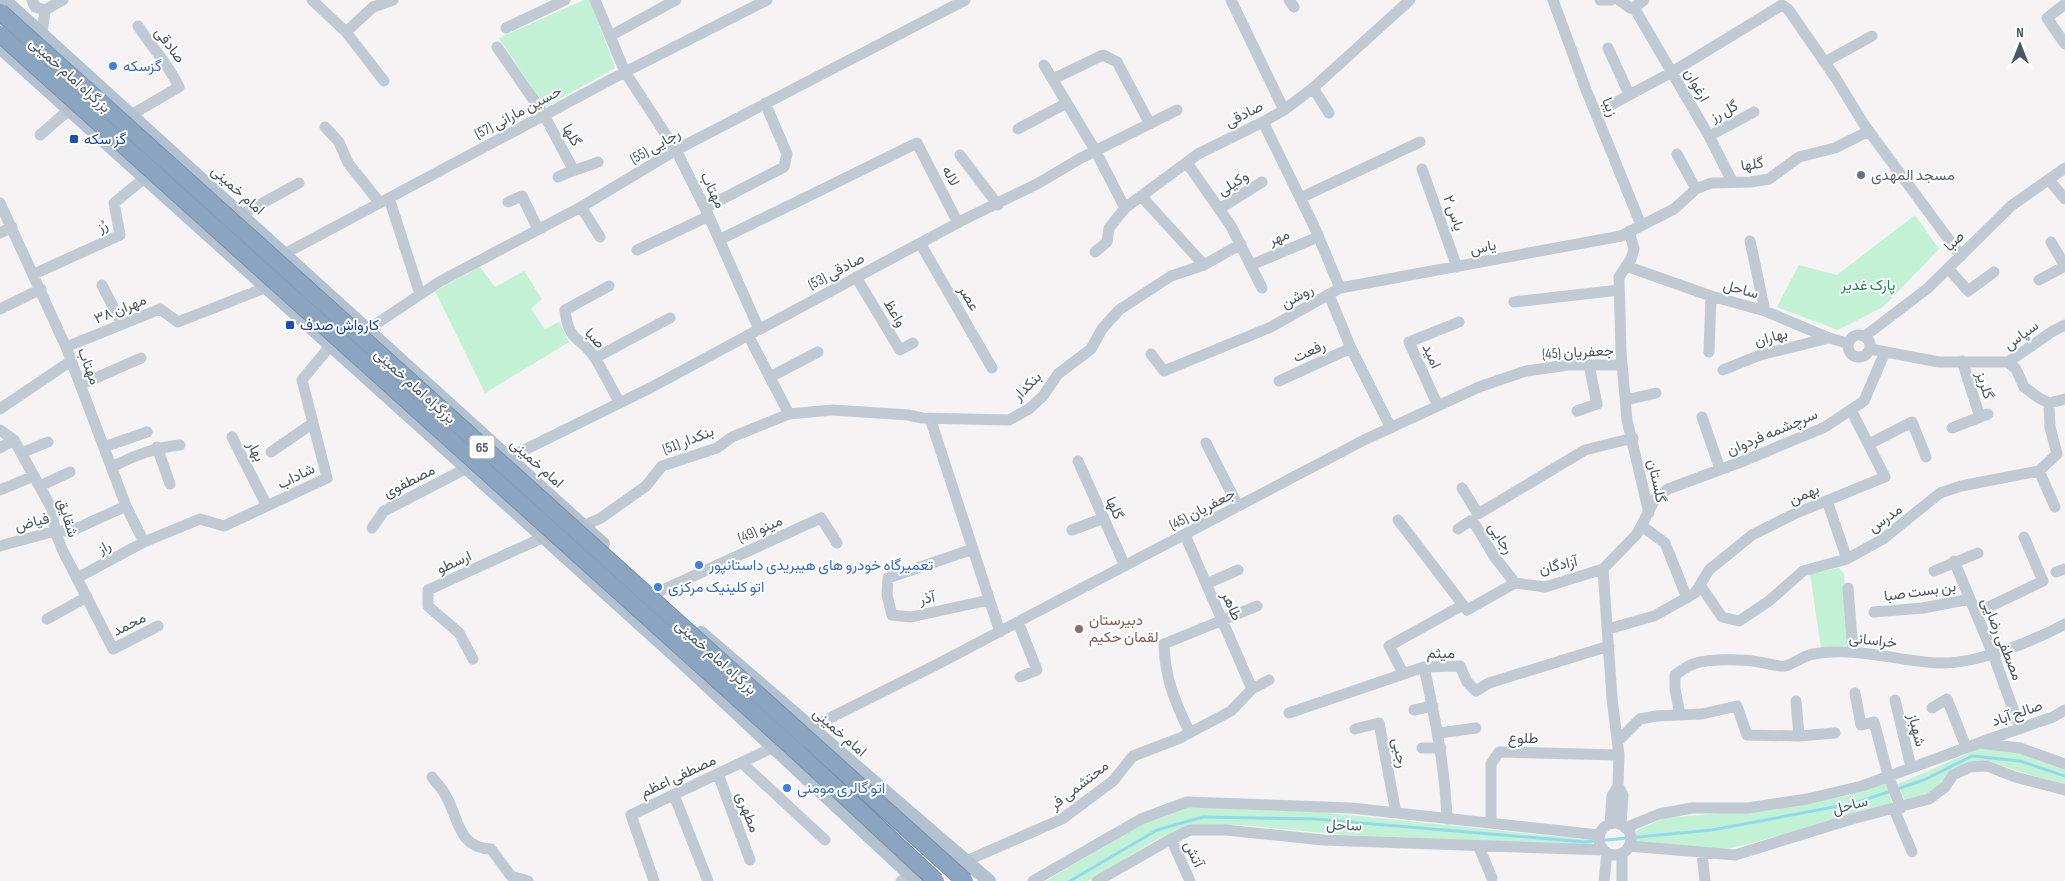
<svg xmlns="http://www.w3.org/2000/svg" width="2065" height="881" viewBox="0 0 2065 881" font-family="'Sofia Sans Condensed',Vazirmatn,sans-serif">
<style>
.green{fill:#c3f1d5}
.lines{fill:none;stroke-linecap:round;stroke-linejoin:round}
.stream{stroke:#90daee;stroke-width:3}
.minor{stroke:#c1cad2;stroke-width:11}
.major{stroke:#b3c2d1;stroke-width:14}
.highway-bridge-casing{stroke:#7690ad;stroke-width:18;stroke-linecap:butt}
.highway-bridge{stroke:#8ba5c1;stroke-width:16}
.shop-dot{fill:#3f7fe0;stroke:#fff;stroke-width:2}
.transit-dot{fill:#1a4fb4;stroke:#fff;stroke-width:2}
.worship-dot{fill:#6b7280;stroke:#fff;stroke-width:2}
.education-dot{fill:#8d6e63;stroke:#fff;stroke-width:2}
.labels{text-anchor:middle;stroke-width:4;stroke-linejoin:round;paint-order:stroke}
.shield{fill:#fff;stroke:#808990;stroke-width:1}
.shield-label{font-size:14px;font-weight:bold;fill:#4a5661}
.street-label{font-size:15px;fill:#4a5661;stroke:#fff}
.shop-label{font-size:15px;fill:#366cbe;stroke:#fff;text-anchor:start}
.transit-label{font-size:15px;fill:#164399;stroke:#fff;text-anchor:start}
.worship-label{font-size:15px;fill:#5b616d;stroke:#fff;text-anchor:start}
.park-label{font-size:15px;fill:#17864f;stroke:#fff}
.education-label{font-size:15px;fill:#785e54;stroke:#fff;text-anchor:start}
</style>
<rect width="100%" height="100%" fill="#f5f3f3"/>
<path class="green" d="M584,0H590L615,68L545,107L499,38Z
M1915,215L1939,249L1883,307L1838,330L1777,307L1799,265L1837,275Z
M480,267L495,287L524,271L542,299L531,309L545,329L559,322L569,342L485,393L435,291Z
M1839,568L1844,574L1848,645L1821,648L1810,574Z
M1980,748L2018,753L2065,770V785L2017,771L1990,761L1967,762L1949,772L1939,785L1925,795L1905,801L1898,784Z
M1885,782L1893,806L1728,849L1634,843L1636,831L1664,818L1790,807L1850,795Z
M1188,807L1319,812L1591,840L1594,846L1345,835L1240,825L1197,826L1184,828L1156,840L1088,881H1046L1142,824Z"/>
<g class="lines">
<path class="stream" d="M1070,881L1157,830L1203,817L1315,819L1585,842L1712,830L1855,803L1924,780L1972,756L2020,761L2065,776"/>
<path class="minor" d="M32,0L35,7L45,10
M312,0L346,32L373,7L393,0
M595,0L625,72L676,150L705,208L759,329
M1231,0L1284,110
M1289,0L1294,7
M1553,0L1585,87L1641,225
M1600,0H1611
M1619,0L1630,8L1635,9
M1644,0L1636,6V11L1709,136L1732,181
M2065,4L2047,18L2065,44
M506,28L565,0
M346,32L384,81
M42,34L45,10L63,0
M610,36L676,0
M497,47L544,115L573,169
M1608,48L1629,94
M1825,62L1872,36
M1044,65L1095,150L1125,208
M1053,79L1103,55L1117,62L1150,124
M1313,88L1329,113
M1596,113L1672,72L1782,5L1788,9L1835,77L1865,126L1961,256
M131,115L179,87C169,65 151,46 138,26
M1263,122L1314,226L1340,288
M325,127L339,142L348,163L380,203
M1018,129L1065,104
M40,135L70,109
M1709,136L1754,112
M1677,154L1696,189
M960,155L998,205
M1187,163L1231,226L1262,288
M1422,169L1457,267
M558,177C571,170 584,168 598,162
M2049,180L2065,199
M1141,196L1204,265
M389,198L420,294
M1300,198L1420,142
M508,202L522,196L538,229
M0,203L66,347L126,506L144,542
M581,207L600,237
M705,208L784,167L787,154L765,103
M1219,209L1262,182
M241,215L299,183
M1629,231L1634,249L1631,259L1619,277L1621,352L1627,420L1649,513
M0,233L12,227
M719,240L917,143L958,223
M1750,241L1765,311
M2051,242L2065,266
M920,243L992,368
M637,250L709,216
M1095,252L1107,242L1109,228L1125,208L1198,154L1263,122L1284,110L1313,88L1410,0
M284,254L625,72L767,0
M1251,265L1318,237
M1626,266L1711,296L1765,311L1829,338L1847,343
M1948,268L1968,291L1994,272
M34,274L120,235L114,203L146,177
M856,277L900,350L913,343
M2039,280L2065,266
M102,285L122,324
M609,286L565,310C569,344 580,335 595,358C604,372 611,388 620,403
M1329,295L1351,348L1391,428
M1514,302L1619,290
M0,309L41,289
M367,330L439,282L581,207L676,150L965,0
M1848 346a11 11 0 1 1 22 0a11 11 0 1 1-22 0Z
M748,335L789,414
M1865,336L1928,288L2011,206L2065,168
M66,347L160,309L178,322L267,287
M1870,349L1939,362H2008
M1709,352L1711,296
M1151,354L1164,371L1271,327L1340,288L1621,236L1674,209L1696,189L1711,183L1751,182L1769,179L1799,157L1835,148L1869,131
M595,358L670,318
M1962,361L1980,417
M2008,362L2016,369L2024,387L2039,398L2049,403L2065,399
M2008,362L2053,331L2065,325
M1723,370L1760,355L1829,338
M770,377L818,352
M1279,381L1351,348
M80,385L141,358
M1626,400L1656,393
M1438,406L1409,342L1459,322
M0,409L71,361
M1577,411L1597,404L1589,365
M1702,417L1720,469
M930,418L1000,632
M1952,428L1988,414
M0,430L14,440L52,509L55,531L62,549L113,649L158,626
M232,437L267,506
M1206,443L1238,506
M1869,444L1912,422L1926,457
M104,447L147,432
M157,447L170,484
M0,448L14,440
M271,452L313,423
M21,453L48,442
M508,458L650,388L965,219L1037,184L1081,158L1177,110
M1078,461L1125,566
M112,467C135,455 154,448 180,445
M2039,471L2055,507
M40,486L70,472
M1462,488L1478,514L1585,450L1633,438
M0,490L34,476
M1827,501L1847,559
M1398,520L1467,610L1515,583L1545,587L1603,569
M583,526L601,518L646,486L662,466L717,448L732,437L789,414L832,410L908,415L922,418L1009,420L1029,409L1043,396L1058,374L1091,349L1102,329L1119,310L1171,276L1204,265L1241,244
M1642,526L1665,543L1687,598
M372,528L384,511L467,468
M1458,529L1470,521L1476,526L1494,556L1515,583
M1072,530L1104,518
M1185,535L1252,689
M0,546L55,531H71L126,506
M973,549L888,578L887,595L892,615L911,617L989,600
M1954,561L1993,654L2020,728
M1934,571L1978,553
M2056,572L2065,569
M77,578L144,542L200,519L224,526L327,478L302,380L331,345
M1206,584L1238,570
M1700,585L1722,617L1739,621L1769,601L1803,571L1847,559L1883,539L1940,493L1961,486L2039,471L2057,454L2050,427L2049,403
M1848,588L1853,651
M656,593L821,518L837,543
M1874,612L1923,608L1970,599
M1976,613L2043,581L2024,537
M47,619L87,597
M1018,622L1037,670L1020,677
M1608,629L1654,616L1695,593L1709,570L1752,535L1794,514L1885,477L1851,410
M473,659L459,633L428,606V590L544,537
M1424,667C1435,718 1445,767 1447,819
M1403,673L1389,646L1463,605
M1855,693L1861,725L1874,722L1888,775L1901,808
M1895,700L1911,767
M1796,701L1799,736
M1932,708L1947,699L1966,747
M1414,710L1433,706
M1289,713L1424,667L1460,666L1467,682L1476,691L1489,683L1609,646
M1680,715L1675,689V675C1680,672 1685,667 1691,665C1705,658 1743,659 1759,662C1767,663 1778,667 1785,666C1795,663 1803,656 1813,654C1855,646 1896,661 1938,663C1974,665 2034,641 2065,624
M810,728L934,666L1364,440L1479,387L1526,371L1568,365H1622
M1355,729L1379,723L1396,813
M1190,733C1175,702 1165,679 1164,644L1257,606
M1439,733L1476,728
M1618,741L1640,719L1656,716L1702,714L1737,706L1747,735L1799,736L1835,733
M1981,742L2053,717L2065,710
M1422,748H1441
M742,763L825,840
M718,774L750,860
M432,777C436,783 443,789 446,796C459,819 458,848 491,849L511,876L528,881
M674,795L708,881
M1894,809L1912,852
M1491,823V764L1499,752L1619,755
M1599 839a16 16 0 1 1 32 0a16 16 0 1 1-32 0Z
M1610,824L1612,796L1618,786
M1621,825L1623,795L1618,786L1619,755L1612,698L1603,569L1637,534L1655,499L1668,489L1746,460L1825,427L1864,401L1885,352
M1625,828L1659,814L1692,808H1747L1807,799L1862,786L1979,743L2020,748L2065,764
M1171,839L1190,881
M1478,845L1492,878
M1629,846L1735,855L1852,819L1929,799L1945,787L1953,775L1970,767L1987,766L2015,777L2065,790
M1622,853V881
M1702,854L1705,881
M966,861L1062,819L1113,781L1133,756L1180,738L1231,711L1252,689L1269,680
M654,881L631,815L774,747
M901,881L910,875
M1033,881L1141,819L1187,802L1351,808L1599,835
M1097,881L1164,843L1190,830H1225L1323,840L1603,850
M1604,881L1607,853"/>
<path class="major" d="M4,0L603,544
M0,47L680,660L917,881
M701,633L989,881"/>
<defs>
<path id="highway-bridge" d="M0,12L965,881
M0,34L793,748L936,881"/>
</defs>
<use href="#highway-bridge" class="highway-bridge-casing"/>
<use href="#highway-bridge" class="highway-bridge"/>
</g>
<g class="shop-dot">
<circle cx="113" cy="66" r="5"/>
<circle cx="699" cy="565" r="5"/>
<circle cx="658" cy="587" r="5"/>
<circle cx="787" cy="788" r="5"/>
</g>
<g class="transit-dot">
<rect x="69" y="134" width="10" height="10" rx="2.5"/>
<rect x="285" y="320" width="10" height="10" rx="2.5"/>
</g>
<circle class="worship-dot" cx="1861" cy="175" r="5"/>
<circle class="education-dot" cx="1079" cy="629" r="5"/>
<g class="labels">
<rect class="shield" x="469.5" y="435.5" width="25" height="23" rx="4"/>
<g class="shield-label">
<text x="482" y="452">65</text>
</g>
<g class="street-label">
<text transform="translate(170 45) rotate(53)" y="5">صادقی</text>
<text transform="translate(70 75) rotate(42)" y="5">بزرگراه امام خمینی</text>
<text transform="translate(1697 85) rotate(60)" y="5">ارغوان</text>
<text transform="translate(1610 107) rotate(68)" y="5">زیبا</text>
<text transform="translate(1724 111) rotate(-28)" y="5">گل رز</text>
<text transform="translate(518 112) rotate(-28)" y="5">حسین مارانی (57)</text>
<text transform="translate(1244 114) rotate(-27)" y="5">صادقی</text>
<text transform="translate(572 135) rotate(61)" y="5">گلها</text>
<text transform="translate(655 146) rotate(-30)" y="5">رجایی (55)</text>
<text transform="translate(1752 164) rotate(-8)" y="5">گلها</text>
<text transform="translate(951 176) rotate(63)" y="5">لاله</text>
<text transform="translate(1233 183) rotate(-32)" y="5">وکیلی</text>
<text transform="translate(238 190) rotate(42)" y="5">امام خمینی</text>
<text transform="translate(713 190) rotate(64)" y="5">مهتاب</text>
<text transform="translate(1454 213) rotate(71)" y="5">یاس ۲</text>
<text transform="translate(102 226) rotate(-30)" y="5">رُز</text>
<text transform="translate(1279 237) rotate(-22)" y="5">مهر</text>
<text transform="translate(1954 241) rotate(-45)" y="5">صبا</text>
<text transform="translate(1483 247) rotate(-11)" y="5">یاس</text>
<text transform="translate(836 271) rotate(-28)" y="5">صادقی (53)</text>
<text transform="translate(1741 289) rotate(15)" y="5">ساحل</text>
<text transform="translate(1297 296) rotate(-29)" y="5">روشن</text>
<text transform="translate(969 298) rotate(60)" y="5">عصر</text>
<text transform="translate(120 309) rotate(-22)" y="5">مهران ۳۸</text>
<text transform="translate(895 313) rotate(59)" y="5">واعظ</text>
<text transform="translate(2021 335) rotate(-36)" y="5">سپاس</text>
<text transform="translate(1771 337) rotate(-15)" y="5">بهاران</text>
<text transform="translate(595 338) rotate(47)" y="5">صبا</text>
<text transform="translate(1309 351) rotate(-24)" y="5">رفعت</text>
<text transform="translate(1578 352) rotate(-3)" y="5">جعفریان (45)</text>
<text transform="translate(1432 356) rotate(66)" y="5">امید</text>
<text transform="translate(89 366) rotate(69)" y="5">مهتاب</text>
<text transform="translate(1985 385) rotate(72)" y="5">گلریز</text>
<text transform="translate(415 386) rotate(42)" y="5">بزرگراه امام خمینی</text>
<text transform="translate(1027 386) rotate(-45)" y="5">بنکدار</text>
<text transform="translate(1772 432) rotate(-23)" y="5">سرچشمه فردوان</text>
<text transform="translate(688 440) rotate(-21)" y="5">بنکدار (51)</text>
<text transform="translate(256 451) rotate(63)" y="5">بهار</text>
<text transform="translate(537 463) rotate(42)" y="5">امام خمینی</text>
<text transform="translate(296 476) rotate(-26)" y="5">شاداب</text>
<text transform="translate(409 481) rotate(-27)" y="5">مصطفوی</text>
<text transform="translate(1657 481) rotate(78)" y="5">گلستان</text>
<text transform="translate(1804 494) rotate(-23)" y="5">بهمن</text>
<text transform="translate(1115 508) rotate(66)" y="5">گلها</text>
<text transform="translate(1202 509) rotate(-28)" y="5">جعفریان (45)</text>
<text transform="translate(68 518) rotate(73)" y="5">شقایق</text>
<text transform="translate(1885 518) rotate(-35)" y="5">مدرس</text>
<text transform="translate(32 522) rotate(-14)" y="5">فیاض</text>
<text transform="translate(760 529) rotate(-24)" y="5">مینو (49)</text>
<text transform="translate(1501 538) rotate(57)" y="5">رجایی</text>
<text transform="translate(104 547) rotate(-28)" y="5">راز</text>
<text transform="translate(454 562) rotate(-24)" y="5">ارسطو</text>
<text transform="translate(1558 565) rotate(-13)" y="5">آزادگان</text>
<text transform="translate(1920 591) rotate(-8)" y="5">بن بست صبا</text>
<text transform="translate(927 598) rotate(-12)" y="5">آذر</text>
<text transform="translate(1232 606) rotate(66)" y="5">طاهر</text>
<text transform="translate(129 624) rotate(-27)" y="5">محمد</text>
<text transform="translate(2002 639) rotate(68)" y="5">مصطفی رضایی</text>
<text transform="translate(1873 640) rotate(6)" y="5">خراسانی</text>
<text transform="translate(1441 653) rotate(1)" y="5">میثم</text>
<text transform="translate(716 657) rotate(42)" y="5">بزرگراه امام خمینی</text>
<text transform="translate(2017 713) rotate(-19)" y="5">صالح آباد</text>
<text transform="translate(1917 730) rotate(76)" y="5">شهباز</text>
<text transform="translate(840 732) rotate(41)" y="5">امام خمینی</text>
<text transform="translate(1523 738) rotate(1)" y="5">طلوع</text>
<text transform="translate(1400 753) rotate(79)" y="5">رجبی</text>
<text transform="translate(678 776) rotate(-25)" y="5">مصطفی اعظم</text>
<text transform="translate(1079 785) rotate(-38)" y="5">محتشمی فر</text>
<text transform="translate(1850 805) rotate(-15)" y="5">ساحل</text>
<text transform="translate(748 812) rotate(69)" y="5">مطهری</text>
<text transform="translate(1344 825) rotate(2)" y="5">ساحل</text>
<text transform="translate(1194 854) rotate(65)" y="5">آتش</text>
</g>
<g class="shop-label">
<text x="123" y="71">گزسکه</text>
<text x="709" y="570">تعمیرگاه خودرو های هیبریدی داستانپور</text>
<text x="668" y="592">اتو کلینیک مرکزی</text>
<text x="797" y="793">اتو گالری مومنی</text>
</g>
<g class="transit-label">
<text x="84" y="144">گز سکه</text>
<text x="300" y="330">کارواش صدف</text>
</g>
<g class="worship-label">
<text x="1871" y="180">مسجد المهدی</text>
</g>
<g class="park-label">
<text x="1868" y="290">پارک غدیر</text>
</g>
<g class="education-label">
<text x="1089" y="625">دبیرستان<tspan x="1089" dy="17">لقمان حکیم</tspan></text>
</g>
</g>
<g transform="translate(2020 45)" stroke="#ffffff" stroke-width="4" paint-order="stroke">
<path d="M0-4L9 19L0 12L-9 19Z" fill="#4a5661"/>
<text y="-8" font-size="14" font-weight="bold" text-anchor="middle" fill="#4a5661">N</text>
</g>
</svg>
